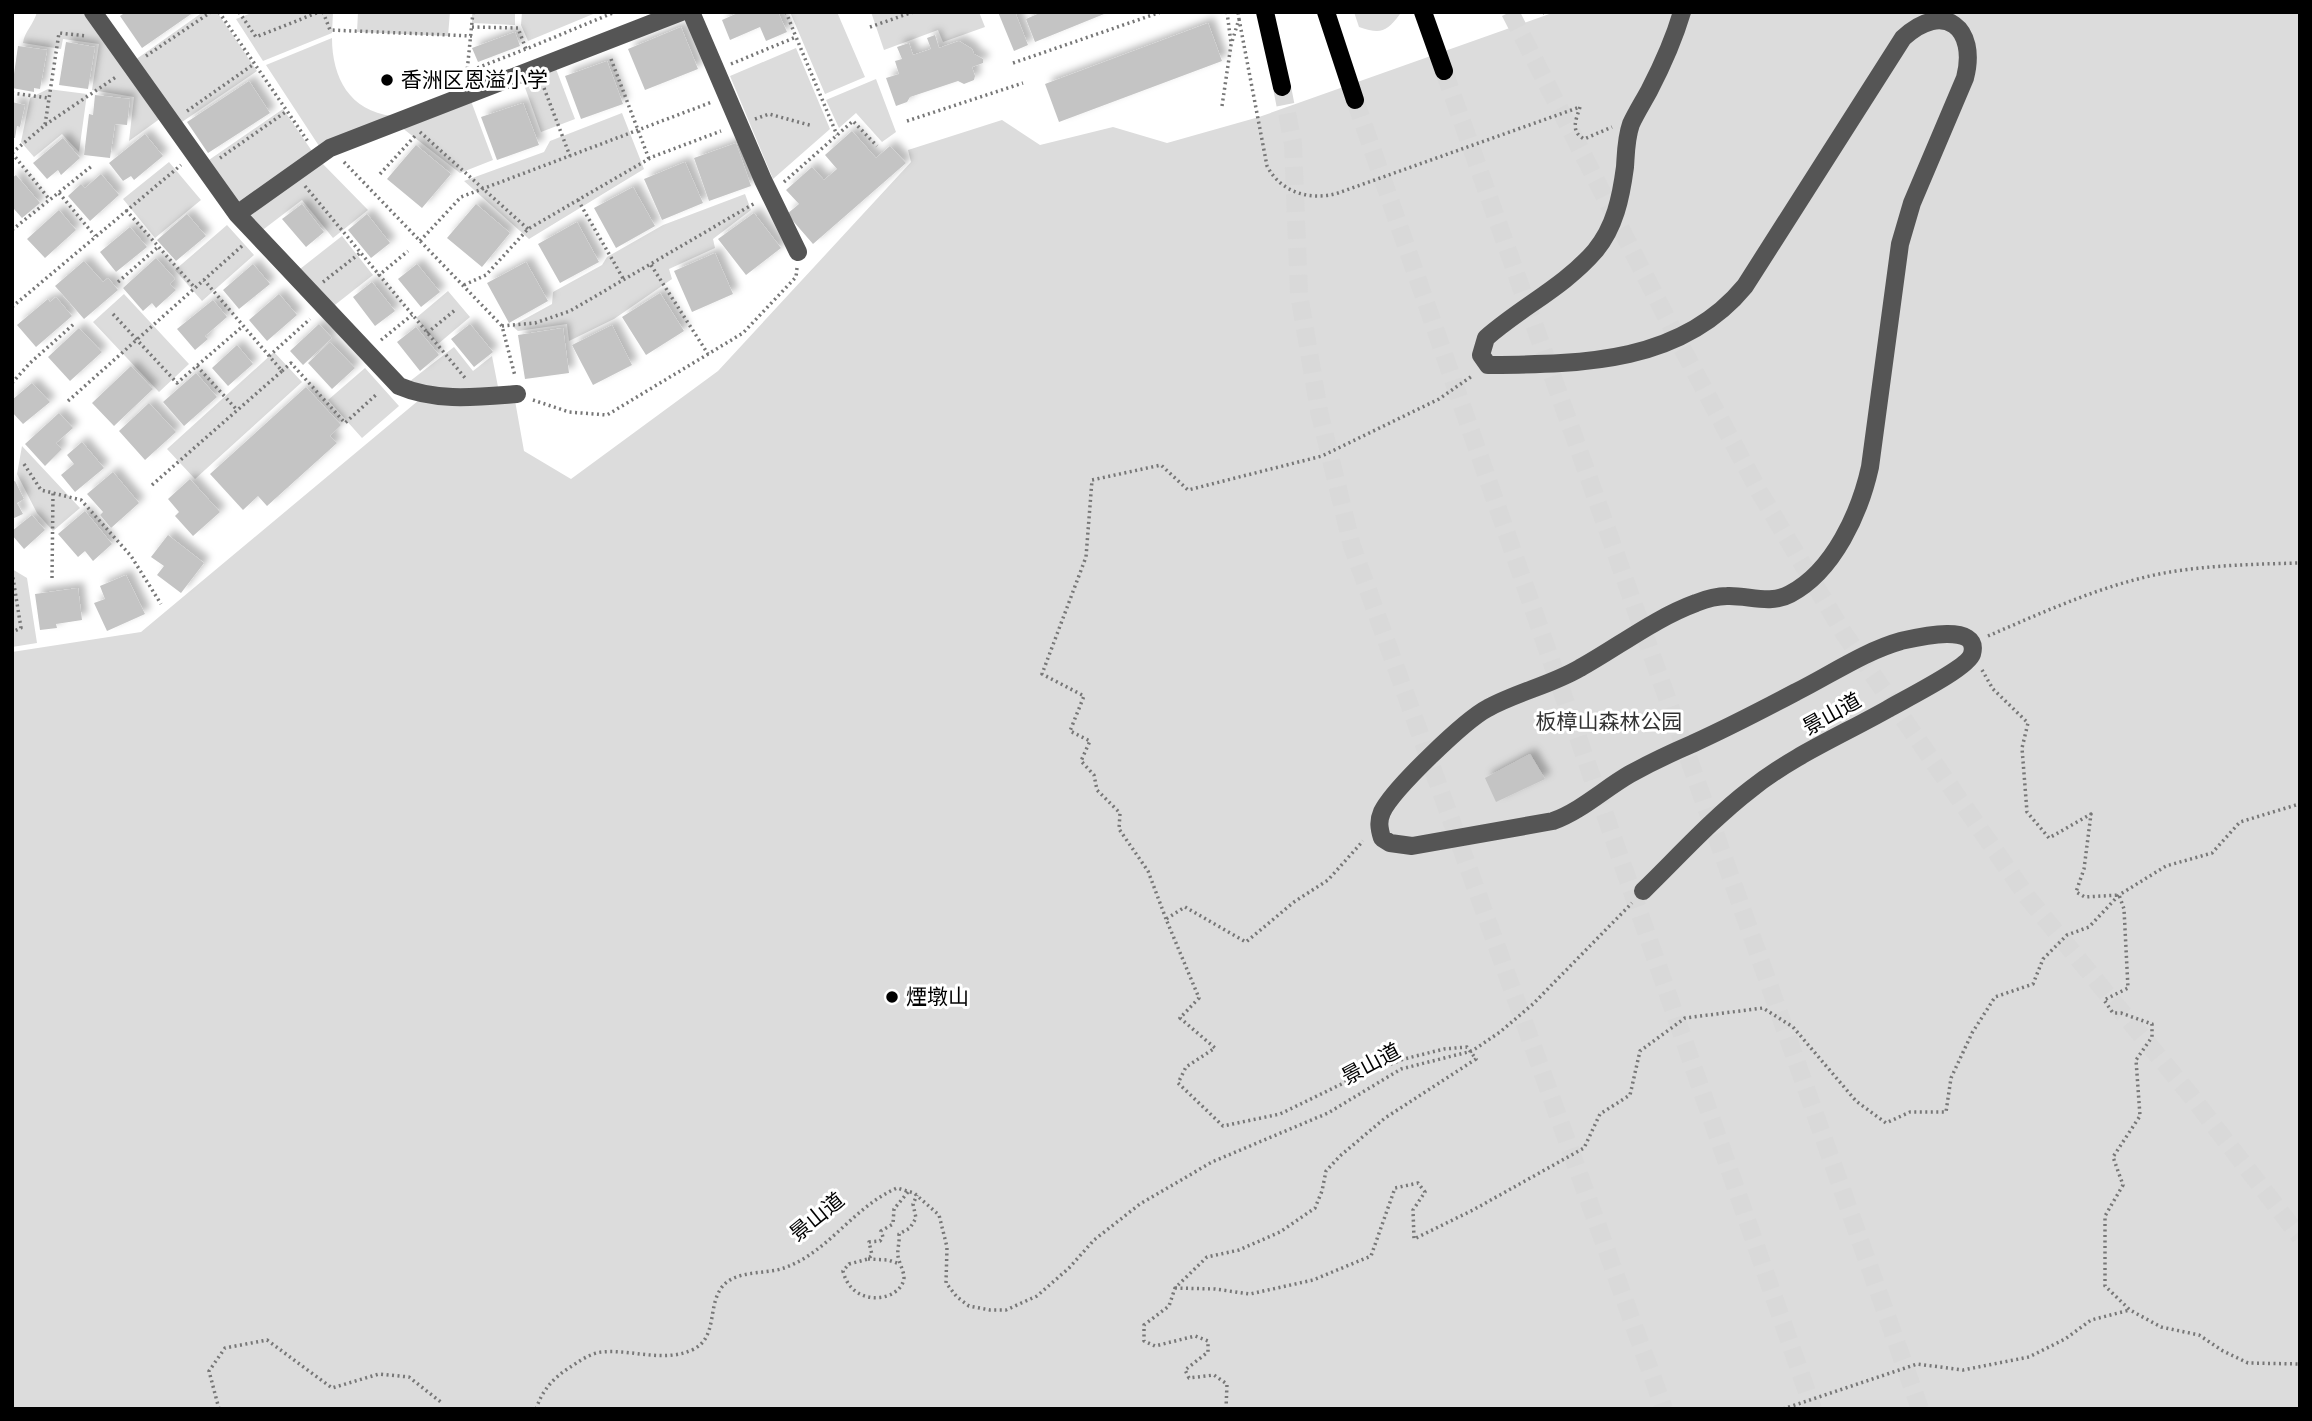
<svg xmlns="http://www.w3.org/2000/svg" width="2312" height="1421" viewBox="0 0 2312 1421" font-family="'Asap Condensed','Noto Sans SC',sans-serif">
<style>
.green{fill:#dcdcdc}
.building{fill:#c4c4c4;filter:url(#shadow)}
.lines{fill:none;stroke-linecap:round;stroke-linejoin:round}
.major-tunnel{stroke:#d9d9d9;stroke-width:18;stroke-dasharray:18 9;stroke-linecap:butt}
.path{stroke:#777;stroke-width:3.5;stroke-dasharray:2 3.5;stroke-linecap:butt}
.minor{stroke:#555;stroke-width:18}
.major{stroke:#000;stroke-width:18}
.poi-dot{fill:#000;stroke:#fff;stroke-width:2.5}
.labels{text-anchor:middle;stroke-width:6;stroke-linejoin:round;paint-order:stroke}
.poi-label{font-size:21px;fill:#000;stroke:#fff;text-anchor:start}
.street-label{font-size:21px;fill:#000;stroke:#fff}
.park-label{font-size:21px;fill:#333;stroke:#fff}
</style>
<defs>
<filter id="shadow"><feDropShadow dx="6" dy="-6" stdDeviation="3.5" flood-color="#0004"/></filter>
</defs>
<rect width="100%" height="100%" fill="#fff"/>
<path class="green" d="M37,12H86L161,118L129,141L134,97L92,90L99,44L63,39L61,49L23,43C24,32 34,24 37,12Z
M203,12H217L257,71L179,124L135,60Z
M254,12H333L332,33L263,61L236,19Z
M358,12H450L448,36L357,32Z
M472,12H515V25L472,23Z
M522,12H598L528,41L521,25Z
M790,12H837L865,77L825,94Z
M871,12H979L985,27L943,42L938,30L884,50Z
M1354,12H1399L1400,14C1386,33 1380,34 1359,27Z
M1555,12H2300V1409H12V652L141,632L425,395H514L524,451L571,479L718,371L911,162L908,150L1002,120L1040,145L1113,127L1167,143L1259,117Z
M332,38C332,78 350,111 392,116L319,146L266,65Z
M796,48L830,129L773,179L730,76Z
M556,69L575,119L541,132L523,82Z
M876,79L896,132L882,142L856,113L839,128L826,100Z
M48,89L87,94L79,152L62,134L34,157L21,142L30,98Z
M471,101L493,160L460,173L401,127Z
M283,109L314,154L237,207L206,162Z
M622,113L644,169L529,239L464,181L544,152L550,141Z
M319,160L368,210L333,238L302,200L260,232L242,213Z
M169,162L201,200L155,238L123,199Z
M745,194L751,210L713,239L715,248L669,269L672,279L614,319L569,341L567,324L518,331L512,326L552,304L553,292L602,265L607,257L663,225Z
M227,225L254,255L202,301L175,270Z
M342,236L373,275L331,308L300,269Z
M448,291L470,317L438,344L416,318Z
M124,294L189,364L159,392L93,322Z
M454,347L473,371L492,356L499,392L405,385Z
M274,352L302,382L195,479L167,449Z
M365,368L399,406L362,438L328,400Z
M22,446L80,508L53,531L37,513L17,474Z
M12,569L27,578L37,643L12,647Z"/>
<path class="building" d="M126,12H194L142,48L120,16Z
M740,12H778L787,32L766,41L760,27L730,40L722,20Z
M998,12H1015L1028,45L1014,51Z
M1042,12H1109L1035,42L1026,19Z
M1208,23L1222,61L1059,122L1045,84Z
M681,27L698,69L645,90L628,49Z
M515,32L520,46L478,62L472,48Z
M935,35L939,48L959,41L972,49L974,54L983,59V63L972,67L975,76L974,80L964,84L958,81L910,97L907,102L896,106L886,78L899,74L895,61L902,59L897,47L909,43L913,55L931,49L927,38Z
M66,42L95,47L88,89L59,85Z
M18,46L47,50L40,89L34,88V92L12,88Z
M607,61L623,104L581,119L565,76Z
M249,81L270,113L208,153L187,122Z
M95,95L130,99L127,125L115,124L110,158L84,155L89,114L93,115Z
M12,102L25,105L20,127L17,126L15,138H12Z
M523,103L539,145L497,160L481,117Z
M852,131L876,158L890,146L906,163L813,244L787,214L799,204L786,190L812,167L824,180L837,169L825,155Z
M145,134L163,156L134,180L131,176L123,181L109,163Z
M63,138L80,158L61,175L58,170L47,179L33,163Z
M736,143L751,186L709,201L694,158Z
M416,145L451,174L422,208L387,179Z
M685,162L703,203L662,220L644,179Z
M101,174L119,195L90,221L68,196L81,184L85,188Z
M16,175L40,203L22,218L14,209L12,210V178Z
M633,187L655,226L616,248L594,208Z
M302,204L324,232L306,247L282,219Z
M476,204L510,233L482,267L447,238Z
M59,210L76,230L45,258L27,239Z
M754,213L781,248L746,275L718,239Z
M187,214L206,236L176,261L157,240Z
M367,214L390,243L371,258L348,230Z
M577,222L599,262L560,283L538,244Z
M130,227L147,247L116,272L100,252Z
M715,253L733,294L692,312L674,271Z
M156,258L175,279L170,284L176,290L156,308L152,303L143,311L123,288Z
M84,261L103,282L108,278L118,290L84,319L55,286Z
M526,262L548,301L509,323L487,283Z
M253,264L270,284L239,309L223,290Z
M417,264L440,292L421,307L398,279Z
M372,282L395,311L375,326L353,297Z
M660,293L684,331L646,355L622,317Z
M279,294L297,315L267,341L249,320Z
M56,297L72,316L36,347L17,325L48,299L50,302Z
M213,300L227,317L205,336L208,339L195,350L177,329Z
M319,324L332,338L303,365L290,351Z
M470,324L493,352L474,367L451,339Z
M612,325L632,365L593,385L572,345Z
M416,327L439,355L420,371L397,342Z
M79,328L102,352L70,381L48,357Z
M563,328L569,373L525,379L518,335Z
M330,342L355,368L332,389L308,363Z
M237,345L253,364L228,386L212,368Z
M131,366L153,389L114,426L92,403Z
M196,373L217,397L184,426L163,402Z
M32,383L50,402L23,424L12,412V400Z
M306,387L341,425L330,436L337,443L267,506L258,496L243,510L210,474Z
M149,403L176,432L145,460L119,431Z
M59,413L73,428L56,443L62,449L45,466L25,444Z
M82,442L104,468L75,492L61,475L74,464L67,455Z
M113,472L139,503L111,528L100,515L103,512L87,494Z
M190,479L220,512L193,536L175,516L179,512L168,499Z
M15,481L24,499L17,503L23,514L12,519V482Z
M85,511L112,544L93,561L85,551L78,557L58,534Z
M32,515L45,530L24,549L12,535V531Z
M168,535L204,563L181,593L157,575L164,566L151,557Z
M126,575L145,614L107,631L94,603L105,599L100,586Z
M78,588L82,620L56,624L57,628L40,630L35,594Z
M1530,754L1545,779L1496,802L1485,778Z"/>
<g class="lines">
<path class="major-tunnel" d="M1510,12L1682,348L1760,493L1843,632L2028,898L2192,1097L2300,1237
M1444,71L1920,1409
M1282,87L1293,144L1299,294L1319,411L1352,546L1664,1409
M1355,100L1813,1409"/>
<path class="path" d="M219,12L309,143
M239,12L256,37L319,12
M323,12L330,30L472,36
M473,12L467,72L526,49
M786,12L796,37
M1227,12L1231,43
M1544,12L1546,16
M1239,19L1267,166C1281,193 1311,201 1338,193L1580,107
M472,27L518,28L526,49L615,12
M870,27L913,12
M146,56L211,12
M611,59L649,159
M1013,63L1161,12
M731,64L796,37L837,135
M544,88L570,156
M12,93L49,98
M1222,106L1231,45L1239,19L1238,12
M1580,107C1576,120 1570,131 1584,139L1612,127
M187,111L254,64
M755,119L769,114L813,126
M907,121L1023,83
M45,125L116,77
M420,132L528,229
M12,153L45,125L59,33L87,36
M12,153L50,200
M220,158L287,111
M344,162L502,326L515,376
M380,174L415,136
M784,182L853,121L877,146
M305,186L466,379
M59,193L95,236
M578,200L624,280
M126,210L195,288
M12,230L93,165
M420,241L461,197L712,102
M651,265L708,354
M378,276L408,251
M118,282L158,247
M323,282L360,253
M464,285L486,275L528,229L652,157L721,131
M12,307L181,165
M113,314L177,383L243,326
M502,326L535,323L570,311L755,203
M427,333L455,310
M381,340L412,315
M269,356L310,319
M197,366L237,410
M282,371L291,363L345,423L378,393
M12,383L30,363L75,323
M533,400L569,412L607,415L743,333L796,277L797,268
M68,401L242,246
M24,464L41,490L81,500L131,556L161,604
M152,485L282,371L204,280
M12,572L21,628L12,632
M52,578L53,493
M1988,636C2048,610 2111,581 2176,571C2217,565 2258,564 2300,563
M1982,670L1993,689L2028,723L2022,748L2027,812L2049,838L2091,814L2084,869L2076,892L2085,897L2119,895L2124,909L2128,988L2104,1000L2113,1013H2121L2152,1024V1037L2136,1060L2140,1116L2113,1157L2123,1185L2105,1216V1286L2130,1310L2161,1327L2199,1335L2223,1351L2248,1363L2300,1364
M1166,919L1148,871L1119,829L1120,813L1097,790L1094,775L1081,761L1090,741L1070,731L1084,696L1042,674L1086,557L1092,480L1161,465L1188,490L1322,456L1439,399L1472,376
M908,1192L894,1209L893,1224L881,1231L883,1237L880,1241L869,1242L872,1255L868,1259L849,1264L843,1271C852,1309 901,1302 904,1278C904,1271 899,1263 898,1256C897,1249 900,1242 899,1234L910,1228L916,1218L913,1204L917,1195
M868,1259L888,1260L900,1264
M1175,1288L1215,1289L1250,1294L1313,1280L1371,1256L1395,1188L1418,1183L1425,1192L1413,1210L1414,1239L1473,1210L1584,1148L1600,1114L1630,1095L1640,1051L1685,1018L1763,1008L1793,1027L1856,1101L1886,1123L1910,1112H1946L1951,1078L1972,1033L1995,997L2033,984L2043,959L2067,935L2089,927L2119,895L2166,866L2212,853L2240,822L2296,805L2300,806
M219,1409L209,1371L225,1348L267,1340L332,1388L379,1374L409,1377L442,1403
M536,1409C542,1391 553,1378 569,1368C578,1362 590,1353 602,1352C632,1349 663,1363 692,1350C717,1339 708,1309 720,1290C732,1269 765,1275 784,1268C829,1252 853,1207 897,1188L914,1193L939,1215L947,1247L946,1283L957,1297L969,1306L990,1310H1006L1037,1296L1069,1268L1094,1240L1140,1204L1212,1162L1328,1113L1401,1069L1472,1051L1500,1032L1533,1004L1632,903
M1226,1409L1227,1384L1214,1375L1189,1378L1185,1370L1208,1352V1341L1195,1336L1155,1346L1144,1341V1325L1169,1306L1175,1288L1207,1257L1239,1250L1280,1232L1315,1208L1322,1191L1326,1171L1340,1156L1385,1118L1476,1059L1467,1047L1444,1049L1404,1059L1356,1077L1280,1114L1223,1126L1178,1083L1186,1067L1215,1048L1180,1018L1199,998L1166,919L1185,907L1246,942L1294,902L1328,880L1363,841
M1783,1409L1917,1364L1963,1370L2029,1357L2065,1339L2091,1320L2130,1310"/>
<path class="minor" d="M93,12L237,214L399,386C436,402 478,397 517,394
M691,12L763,180L798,252
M237,214L330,148L681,12
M1643,891C1678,857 1712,819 1751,789C1792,756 1842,735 1888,709C1903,700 1968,668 1972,654C1981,621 1914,638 1901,641C1865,651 1830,675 1796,692C1762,710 1727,728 1692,744C1671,753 1650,763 1630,774C1604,789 1581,811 1553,821L1412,846L1390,843L1382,838C1379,828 1378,821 1382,812C1393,789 1465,720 1488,708C1517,692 1551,685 1580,668C1618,647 1655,618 1696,603C1706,599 1717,596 1727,596C1748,595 1770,605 1790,594C1834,571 1860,512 1870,467L1900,244L1912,203L1965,78C1978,28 1944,0 1903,38L1745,286C1681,364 1581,364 1488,365L1481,355L1486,338C1521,307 1564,287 1595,251C1615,227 1621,197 1625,167C1626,152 1626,138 1631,124C1636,113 1643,102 1649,91C1662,66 1674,39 1682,12"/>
<path class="major" d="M1265,12L1282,87
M1326,12L1355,100
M1423,12L1444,71"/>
</g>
<g class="poi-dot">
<circle cx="387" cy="80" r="7"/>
<circle cx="892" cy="997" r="7"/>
</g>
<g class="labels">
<g class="poi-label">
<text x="401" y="87">香洲区恩溢小学</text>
<text x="906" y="1004">煙墩山</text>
</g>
<g class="street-label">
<text transform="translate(1832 714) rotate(-29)" y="7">景山道</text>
<text transform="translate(1371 1064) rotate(-28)" y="7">景山道</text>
<text transform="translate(817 1217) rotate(-39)" y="7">景山道</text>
</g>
<g class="park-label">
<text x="1609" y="729">板樟山森林公园</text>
</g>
</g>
<rect width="2312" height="1421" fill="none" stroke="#000000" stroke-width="28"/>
</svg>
